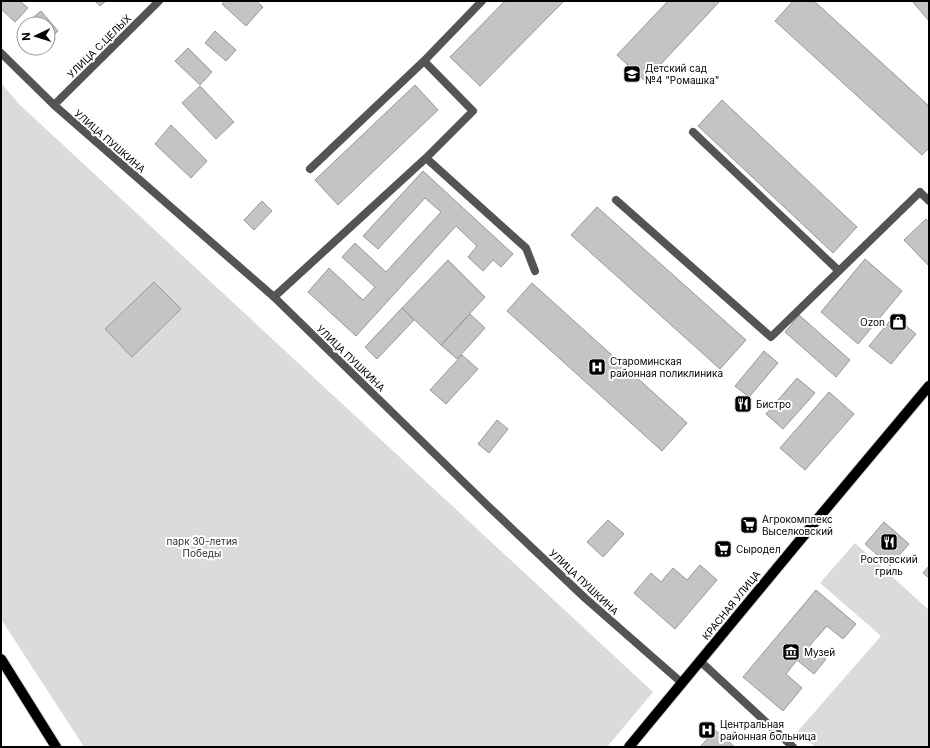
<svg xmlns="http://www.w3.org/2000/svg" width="930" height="748" viewBox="0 0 930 748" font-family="Inter,sans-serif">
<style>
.green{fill:#dbdbdb}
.building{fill:#c4c4c4;stroke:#989898}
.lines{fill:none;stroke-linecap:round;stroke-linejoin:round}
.primary-casing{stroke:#dbdbdb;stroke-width:12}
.service{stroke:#545454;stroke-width:8}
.minor{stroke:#545454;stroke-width:8}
.primary{stroke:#000;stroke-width:10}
.labels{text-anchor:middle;stroke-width:4;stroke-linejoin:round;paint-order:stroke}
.street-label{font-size:10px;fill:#000;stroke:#fff}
.poi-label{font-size:10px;fill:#000;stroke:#fff;text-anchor:start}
.park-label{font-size:10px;fill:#323232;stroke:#fff}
</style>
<rect width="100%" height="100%" fill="#fff"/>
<path class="green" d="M1,83L20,105L653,692L607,747H84L1,619Z
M855,543L929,610V747H815L798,731L881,636L820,583Z"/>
<path class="building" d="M1,1H20L28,8L15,22L1,9Z
M95,1H106L100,6Z
M225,1H256L263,7L246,26L222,4Z
M505,1H564L480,86L450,57Z
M668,1H720L645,81L617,55Z
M793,1H814L929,106V148L922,155L775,21Z
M912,1H929V21Z
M41,11L58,31L48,40V24H25Z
M215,31L236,50L226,61L205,43Z
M188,48L212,72L200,85L175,61Z
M415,85L438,110L338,205L315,180Z
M200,86L234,122L216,139L182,103Z
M722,100L857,227L833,253L698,126Z
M171,125L207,161L191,178L155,144Z
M423,171L513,254L501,267L493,260L483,271L468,257L477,246L456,226L356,336L308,292L329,268L363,300L375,287L342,257L355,243L386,272L441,212L425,198L378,249L363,236Z
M262,201L272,211L254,230L244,220Z
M597,207L746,340L720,369L571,235Z
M926,219L929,222V266L904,240Z
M865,259L902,291L858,344L821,312Z
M448,260L485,297L441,345L402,308Z
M154,282L181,309L132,357L105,329Z
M532,283L687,423L662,451L507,311Z
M402,308L414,320L377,359L365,347Z
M470,314L485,328L457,359L441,345Z
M799,315L850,360L836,377L785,332Z
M894,316L916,334L891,364L869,346Z
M764,351L778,363L749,397L735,386Z
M462,355L478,369L446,404L430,390Z
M797,378L815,393L783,429L766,414Z
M829,392L854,414L805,470L780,448Z
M497,420L508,429L489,453L478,444Z
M608,520L624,534L603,557L587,542Z
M884,522L909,544L890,566L865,544Z
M700,565L717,580L675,629L634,593L651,573L661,582L673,568L687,580Z
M929,566V578L923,573Z
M816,590L856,624L843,639L827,626L810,645L826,659L814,674L797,660L786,674L802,688L783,711L743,677Z
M715,730L735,747H700Z"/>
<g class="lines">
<defs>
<path id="primary" d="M1,659L56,747
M629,747L815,522L929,386"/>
</defs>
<use href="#primary" class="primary-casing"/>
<path class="service" d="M424,61L482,1
M693,132L839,271
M310,169L424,61L473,111L426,158
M616,200L771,337L920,192L929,201
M274,297L426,158L526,248L535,271"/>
<path class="minor" d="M1,53L54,105L274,297L487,505L585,598L682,683
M54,105L159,1
M700,661L793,747"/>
<use href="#primary" class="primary"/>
</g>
<defs>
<symbol id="school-square" viewBox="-11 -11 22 22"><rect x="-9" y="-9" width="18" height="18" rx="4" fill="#000" stroke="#fff"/><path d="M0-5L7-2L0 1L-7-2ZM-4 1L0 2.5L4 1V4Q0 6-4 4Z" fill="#fff"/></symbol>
<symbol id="shop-square" viewBox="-11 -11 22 22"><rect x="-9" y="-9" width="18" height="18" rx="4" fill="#000" stroke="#fff"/><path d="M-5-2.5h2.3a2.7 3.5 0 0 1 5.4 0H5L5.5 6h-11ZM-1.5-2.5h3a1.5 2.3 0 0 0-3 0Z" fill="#fff"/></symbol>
<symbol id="hospital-square" viewBox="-11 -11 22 22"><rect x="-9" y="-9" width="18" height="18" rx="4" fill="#000" stroke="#fff"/><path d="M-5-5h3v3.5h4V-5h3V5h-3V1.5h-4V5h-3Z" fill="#fff"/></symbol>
<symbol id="restaurant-square" viewBox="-11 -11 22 22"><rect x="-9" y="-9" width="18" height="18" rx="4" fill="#000" stroke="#fff"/><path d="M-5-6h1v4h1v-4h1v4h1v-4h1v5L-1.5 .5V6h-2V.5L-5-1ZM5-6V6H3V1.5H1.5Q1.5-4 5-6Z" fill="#fff"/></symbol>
<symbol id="supermarket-square" viewBox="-11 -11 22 22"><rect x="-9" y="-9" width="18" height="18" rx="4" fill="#000" stroke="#fff"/><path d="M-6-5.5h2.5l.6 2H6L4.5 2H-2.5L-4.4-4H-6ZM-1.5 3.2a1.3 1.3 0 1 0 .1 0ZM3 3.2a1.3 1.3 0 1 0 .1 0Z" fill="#fff"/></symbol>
<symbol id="museum-square" viewBox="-11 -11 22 22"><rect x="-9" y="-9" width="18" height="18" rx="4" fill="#000" stroke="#fff"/><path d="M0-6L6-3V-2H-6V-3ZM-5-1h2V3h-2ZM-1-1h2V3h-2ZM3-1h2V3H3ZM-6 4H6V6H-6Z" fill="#fff"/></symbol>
</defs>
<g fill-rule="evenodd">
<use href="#school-square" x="622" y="64" width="20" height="20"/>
<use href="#shop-square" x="888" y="312" width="20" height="20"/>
<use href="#hospital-square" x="587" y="357" width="20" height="20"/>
<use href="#restaurant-square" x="733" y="394" width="20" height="20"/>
<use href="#supermarket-square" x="739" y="515" width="20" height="20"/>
<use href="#restaurant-square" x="879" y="532" width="20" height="20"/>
<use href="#supermarket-square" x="713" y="539" width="20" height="20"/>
<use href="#museum-square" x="781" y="642" width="20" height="20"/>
<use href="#hospital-square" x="697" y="720" width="20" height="20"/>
</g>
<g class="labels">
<g class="street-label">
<text transform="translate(99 46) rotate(-45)" y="4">УЛИЦА С.ЦЕЛЫХ</text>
<text transform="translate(110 141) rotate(41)" y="4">УЛИЦА ПУШКИНА</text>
<text transform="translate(351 358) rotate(44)" y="4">УЛИЦА ПУШКИНА</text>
<text transform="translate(584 582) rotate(43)" y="4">УЛИЦА ПУШКИНА</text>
<text transform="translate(731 605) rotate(-51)" y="4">КРАСНАЯ УЛИЦА</text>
</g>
<g class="poi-label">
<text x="645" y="72">Детский сад<tspan x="645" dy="12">№4 "Ромашка"</tspan></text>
<text x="885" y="326" text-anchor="end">Ozon</text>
<text x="610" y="365">Староминская<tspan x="610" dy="12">районная поликлиника</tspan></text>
<text x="756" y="408">Бистро</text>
<text x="762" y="523">Агрокомплекс<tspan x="762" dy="12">Выселковский</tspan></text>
<text x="736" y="553">Сыродел</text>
<text x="889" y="563" text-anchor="middle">Ростовский<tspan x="889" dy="12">гриль</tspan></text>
<text x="804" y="656">Музей</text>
<text x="720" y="728">Центральная<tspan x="720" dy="12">районная больница</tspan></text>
</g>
<g class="park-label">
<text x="202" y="545">парк 30-летия<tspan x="202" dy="12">Победы</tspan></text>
</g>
</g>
<rect width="930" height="748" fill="none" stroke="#000000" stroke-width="4"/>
<g transform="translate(36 36) rotate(266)"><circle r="19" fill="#ffffff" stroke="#999999"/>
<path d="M0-3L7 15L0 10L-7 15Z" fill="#000000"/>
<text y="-6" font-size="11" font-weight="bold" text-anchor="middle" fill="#000000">N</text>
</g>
</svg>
